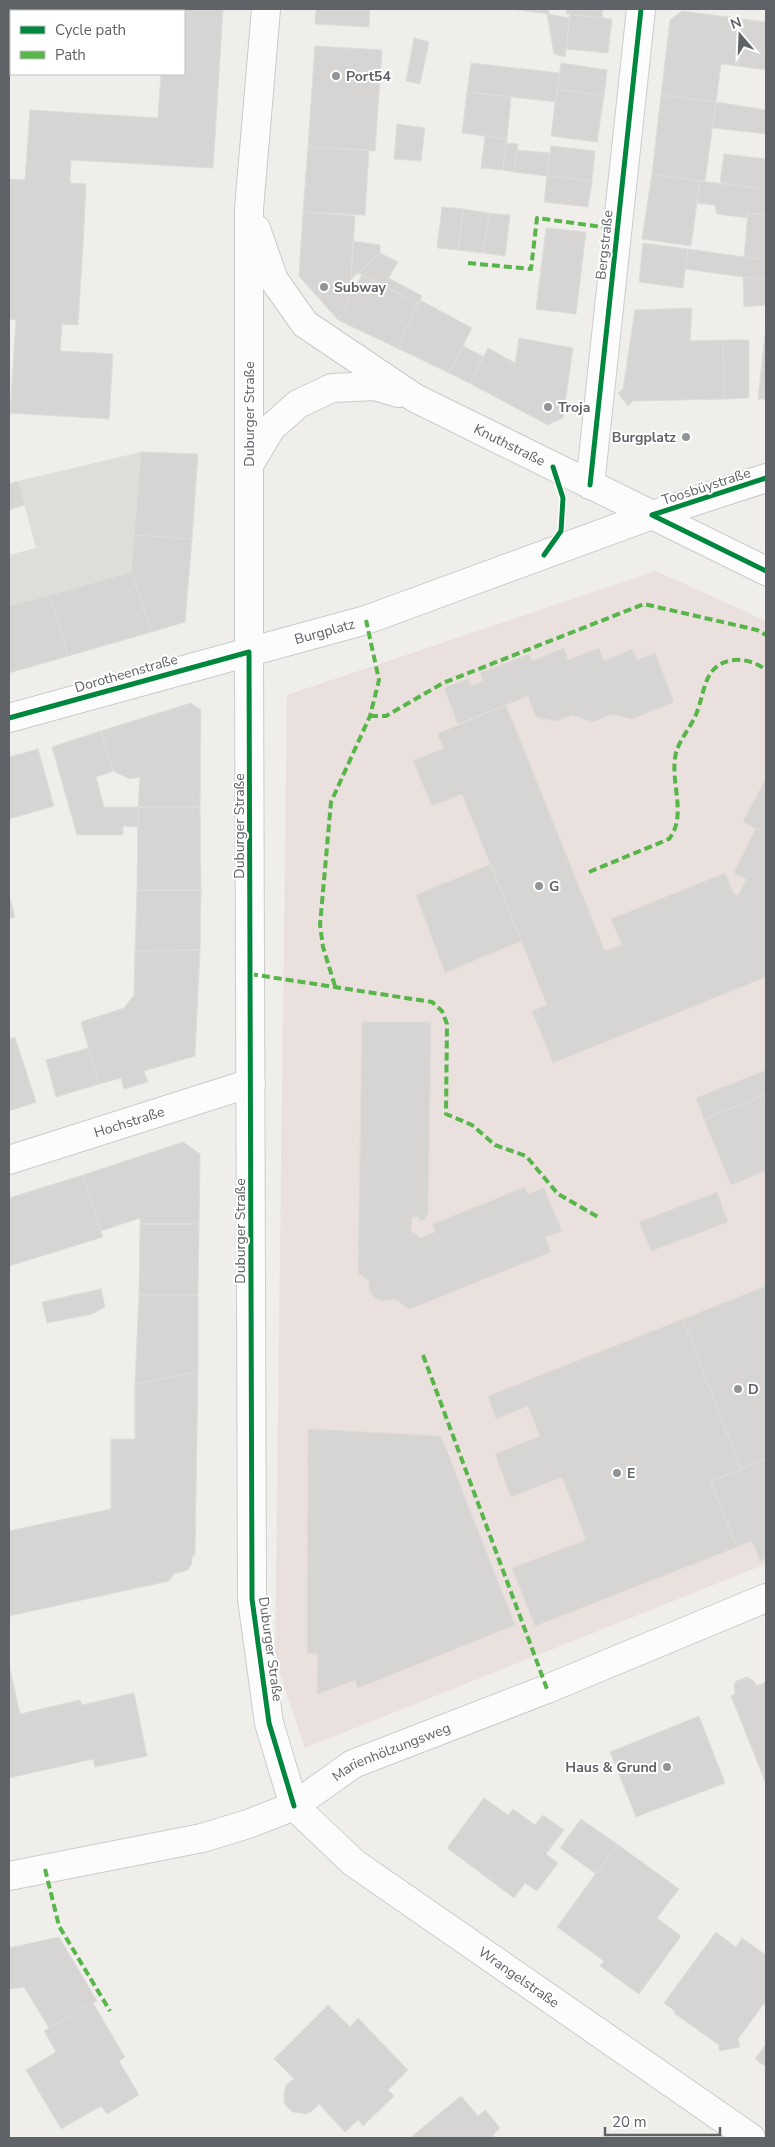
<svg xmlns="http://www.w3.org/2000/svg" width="775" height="2147" viewBox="0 0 775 2147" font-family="'Nunito Sans',sans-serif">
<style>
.industrial{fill:#dfddda}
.medical{fill:#eae0de}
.building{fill:#d6d5d3;stroke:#deddd9}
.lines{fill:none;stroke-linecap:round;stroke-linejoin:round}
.minor-casing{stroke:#cbcccc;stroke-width:30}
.tertiary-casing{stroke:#cbcccc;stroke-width:30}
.secondary-casing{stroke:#cacacb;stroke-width:30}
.minor{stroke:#fdfcfc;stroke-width:28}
.tertiary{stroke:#fdfcfc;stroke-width:28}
.secondary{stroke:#fdfcfc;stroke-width:28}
.quiet{stroke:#58b549;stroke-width:4;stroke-dasharray:8 4;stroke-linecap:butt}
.cycleway-casing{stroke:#fff;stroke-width:8}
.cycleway{stroke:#00873e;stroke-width:5}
.poi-dot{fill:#919496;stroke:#fff;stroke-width:2}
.labels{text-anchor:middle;stroke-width:4;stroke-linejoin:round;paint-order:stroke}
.poi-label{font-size:14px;font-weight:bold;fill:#5f6368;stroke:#fff;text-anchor:start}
.street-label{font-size:14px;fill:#5f6368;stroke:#fff}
</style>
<rect width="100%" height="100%" fill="#efeeea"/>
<path class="industrial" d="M141,452L131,572L9,606V555L36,548L18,481Z"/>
<path class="medical" d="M656,571L766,621V1564L305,1748L275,1659L287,695Z"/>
<path class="building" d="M165,9H223L213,168L71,160L70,183L86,184L83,246L78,325L62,324L60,351L113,354L109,419L10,413L16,320L9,319V179L25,180L30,110L158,118L161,74H184V11H165Z
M316,9H370L369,27L315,24Z
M509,9H549V14Z
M567,9H603L602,18L566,14Z
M682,11L743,19L738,66L721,64L716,102L661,95L670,20Z
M547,14L570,18L565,57L554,54Z
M570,14L612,19L608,53L566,49Z
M743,19L766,22V70L738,66Z
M414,38L429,42L420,84L406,81Z
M315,46L382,50L375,151L308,147Z
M471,63L560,73L556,102L467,92Z
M561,63L607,70L604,96L557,89Z
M557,89L604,96L597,142L551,136Z
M467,92L511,97L507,139L462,133Z
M661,95L716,102L705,181L652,174Z
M716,102L766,110V134L713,128Z
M397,124L425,128L421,161L394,159Z
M485,136L507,139L503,170L481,168Z
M506,143L518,144L514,172L503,170Z
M551,146L595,151L592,181L547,176Z
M308,147L369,150L365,215L303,212Z
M517,150L550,153L547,176L514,172Z
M724,154L766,159V189L720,183Z
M652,174L700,181L691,246L642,239Z
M547,176L592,181L588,207L544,202Z
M700,181L766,189V215L748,213V218L717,214L715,205L696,203Z
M442,207L463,209L458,250L437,248Z
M463,209L489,213L483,253L458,250Z
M303,212L355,216L351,279L357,284L338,320L299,276Z
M489,213L510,215L505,256L483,253Z
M748,213L766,215V260L744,257Z
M546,228L586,232L576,314L536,309Z
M353,241L380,245V253L351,279Z
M643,243L688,249L683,288L639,282Z
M688,249L766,260V280L685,269Z
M380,253L398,262L384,286L358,273Z
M362,275L418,304L397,348L338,320Z
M743,277L766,280V305L744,307Z
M389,278L422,296L418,304L384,286Z
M420,300L472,328L449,373L397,348Z
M692,308L690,341L723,340L724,399L633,401L628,406L618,393L623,389L635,310Z
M765,334L766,399H758Z
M519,338L573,348L563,418L548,425L469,383L488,348L515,363Z
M723,340H749V398L724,399Z
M463,346L484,357L469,383L449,373Z
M141,452L198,454L192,539L134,535Z
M18,481L25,505L9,510V484Z
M134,535L192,539L185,622L151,632L131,572Z
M131,572L151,632L68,656L50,595Z
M50,595L68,656L9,673V606Z
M564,648L568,660L599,648L604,661L632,649L637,660L655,653L674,702L632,719L611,714L593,722L572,715L557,721L536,717L528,696L458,724L444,688L468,679L471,686L483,681L480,673L529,654L532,661Z
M191,703L201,710L200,807H138L140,777L130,779L113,771L101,731Z
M506,705L605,951L622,945L611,919L725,873L734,895L739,894L746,879L734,873L756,828L766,834V977L553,1063L532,1011L547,1005L462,794L432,806L413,761L444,748L437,734Z
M101,731L113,771L96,777L104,807H138V827L123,826V835H77L52,747Z
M38,749L54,806L9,819V757Z
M766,778V834L743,822Z
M138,807H200L201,890H137Z
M491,864L521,941L445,973L416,895Z
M137,890H201L200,950L135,951Z
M9,895L15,917L9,919Z
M200,950L195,1056L144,1071L148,1082L124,1089L121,1078L99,1084L81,1022L124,1008L134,995L135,951Z
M362,1022H431L428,1213L424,1220H420L418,1216L412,1218L411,1231L421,1238L435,1232L433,1224L525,1187L528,1194L544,1188L562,1231L545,1237L551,1252L410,1309L394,1299L381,1301L374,1297L370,1292L369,1281L358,1273Z
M15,1037L36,1102L9,1111V1039Z
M89,1048L99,1084L56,1097L46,1060Z
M766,1070V1094L704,1119L696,1098Z
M766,1094V1171L731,1185L704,1119Z
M183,1142L200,1154L199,1224H140V1218L101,1231L83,1175Z
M83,1175L103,1237L9,1266V1198Z
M717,1192L728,1222L651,1251L639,1222Z
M140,1224H199L198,1295H139Z
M766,1286V1459L741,1469L683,1319Z
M101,1289L105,1307L92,1314L47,1323L42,1302Z
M139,1295H198V1372L135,1384Z
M683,1319L741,1469L711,1482L737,1547L535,1626L512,1568L586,1540L562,1477L511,1497L495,1454L540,1436L528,1406L496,1419L488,1396Z
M198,1372L195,1554L192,1557V1563L188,1570L174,1574L169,1581L9,1616V1531L111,1509V1439H135V1384Z
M308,1429L441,1436L515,1625L358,1688L355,1680L317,1694L318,1654L307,1653Z
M766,1459V1558L760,1561L752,1541L737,1547L711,1482Z
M9,1665L20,1714L80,1700L82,1705L134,1693L147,1756L95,1767L93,1759L9,1778Z
M747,1677L754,1681L756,1686L766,1682V1784L731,1696L735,1694L734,1685L736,1681Z
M699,1716L725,1783L636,1817L610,1752Z
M484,1798L508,1815L513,1809L535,1825L543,1815L564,1830L546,1854L558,1863L537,1891L525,1883L514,1898L447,1848Z
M581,1819L617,1844L596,1874L560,1848Z
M617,1844L679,1889L657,1918L681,1936L639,1994L600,1966L604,1961L557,1927Z
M716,1932L736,1947L742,1938L766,1955V2001L738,2039L740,2047L719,2051V2045L674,2013L675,2011L664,2003Z
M59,1937L97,2001L49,2028L24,1987L9,1989V1948Z
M93,2003L125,2057L119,2061L139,2095L107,2114L101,2106L61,2129L26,2070L56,2052L44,2031Z
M328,2005L350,2027L358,2018L408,2070L388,2090L394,2096L363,2126L358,2120L345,2132L319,2104L312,2111L306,2114L293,2112L287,2107L284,2102V2093L286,2085L294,2079L274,2059Z
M766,2044V2067L755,2059Z
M461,2096L478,2116L485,2110L500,2128L493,2135L496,2138H410Z"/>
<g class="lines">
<defs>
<g id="minor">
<path d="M590,485L641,9"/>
<path d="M9,718L249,652"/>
<path id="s1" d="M9,1160L251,1083"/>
<path id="s2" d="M751,2138L354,1863L294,1806L353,1764L547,1689L766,1598"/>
</g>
<path id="tertiary" d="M9,1876L202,1838L248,1824L294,1806L269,1723L252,1599L249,652"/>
<g id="secondary">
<path id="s3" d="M266,9L249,209V652L366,620L652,515L766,478"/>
<path id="s4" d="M256,229L274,280L305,324L415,398L766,571"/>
<path d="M249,465L271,428L298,404L332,388L375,386L399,393"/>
</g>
</defs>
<use href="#minor" class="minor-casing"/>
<use href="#tertiary" class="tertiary-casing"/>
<use href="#secondary" class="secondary-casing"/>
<use href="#minor" class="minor"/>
<use href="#tertiary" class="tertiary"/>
<use href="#secondary" class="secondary"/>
<path class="quiet" d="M468,263L531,269L537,218L617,229
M370,716H386L443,683L644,604L757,630L766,635
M589,872L669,839C688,815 669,781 676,753C680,738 692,726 697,712C706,688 704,664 734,660C746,659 757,663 766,670
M250,974L432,1002L442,1011L447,1024L446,1114L472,1125L495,1145L526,1156L558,1194L598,1217
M335,986L323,947L320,925L331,802L370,716L379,680L366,620
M423,1355L547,1689
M45,1869L59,1926L110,2011"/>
<defs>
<path id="cycleway" d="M590,485L641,9
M652,515L766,571
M652,515L766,478
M544,555L561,531L563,498L553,467
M9,718L249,652L252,1599L269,1723L294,1806"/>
</defs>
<use href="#cycleway" class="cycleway-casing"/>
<use href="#cycleway" class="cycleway"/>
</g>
<g class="poi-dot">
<circle cx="336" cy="76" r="5"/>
<circle cx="324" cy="287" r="5"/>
<circle cx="548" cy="407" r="5"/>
<circle cx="686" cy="437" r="5"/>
<circle cx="539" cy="886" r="5"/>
<circle cx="738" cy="1389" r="5"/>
<circle cx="617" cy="1473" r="5"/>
<circle cx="667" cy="1767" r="5"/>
</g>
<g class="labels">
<g class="poi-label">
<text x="346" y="81">Port54</text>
<text x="334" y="292">Subway</text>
<text x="558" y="412">Troja</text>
<text x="676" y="442" text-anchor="end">Burgplatz</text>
<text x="549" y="891">G</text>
<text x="748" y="1394">D</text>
<text x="627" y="1478">E</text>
<text x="657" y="1772" text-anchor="end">Haus &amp; Grund</text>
</g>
<g class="street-label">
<text transform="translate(604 245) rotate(-84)" y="5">Bergstraße</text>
<text transform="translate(249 414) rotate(-90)" y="5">Duburger Straße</text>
<text dy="5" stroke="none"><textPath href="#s4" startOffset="346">Knuthstraße</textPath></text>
<text transform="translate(706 486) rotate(-18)" y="5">Toosbüystraße</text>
<text dy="5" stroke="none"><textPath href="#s3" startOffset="722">Burgplatz</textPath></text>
<text transform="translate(126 673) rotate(-16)" y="5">Dorotheenstraße</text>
<text transform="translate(239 826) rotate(-90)" y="5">Duburger Straße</text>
<text dy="5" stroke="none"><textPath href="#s1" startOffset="126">Hochstraße</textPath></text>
<text transform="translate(240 1231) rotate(-90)" y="5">Duburger Straße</text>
<text transform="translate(271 1649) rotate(82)" y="5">Duburger Straße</text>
<text dy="5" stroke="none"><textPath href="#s2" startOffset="678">Marienhölzungsweg</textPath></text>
<text transform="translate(519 1977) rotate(35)" y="5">Wrangelstraße</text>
</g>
</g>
<rect width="775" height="2147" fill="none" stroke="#5f6368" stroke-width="20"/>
<rect x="10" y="10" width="175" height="65" fill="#ffffff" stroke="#bfc1c3"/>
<rect x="20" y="26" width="25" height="8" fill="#00873e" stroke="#bfc1c3"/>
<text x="55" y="35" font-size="15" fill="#5f6368">Cycle path</text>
<rect x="20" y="51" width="25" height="8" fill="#58b549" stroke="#bfc1c3"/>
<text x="55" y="60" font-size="15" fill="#5f6368">Path</text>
<g transform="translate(740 35) rotate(341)" stroke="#ffffff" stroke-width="4" paint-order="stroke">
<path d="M0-4L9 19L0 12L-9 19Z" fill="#5f6368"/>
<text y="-8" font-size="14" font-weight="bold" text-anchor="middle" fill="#5f6368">N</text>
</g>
<path d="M605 2127v8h115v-8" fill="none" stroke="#5f6368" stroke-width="2.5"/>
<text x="612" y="2127" font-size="15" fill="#5f6368" stroke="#ffffff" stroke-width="4" paint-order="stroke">20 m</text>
</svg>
